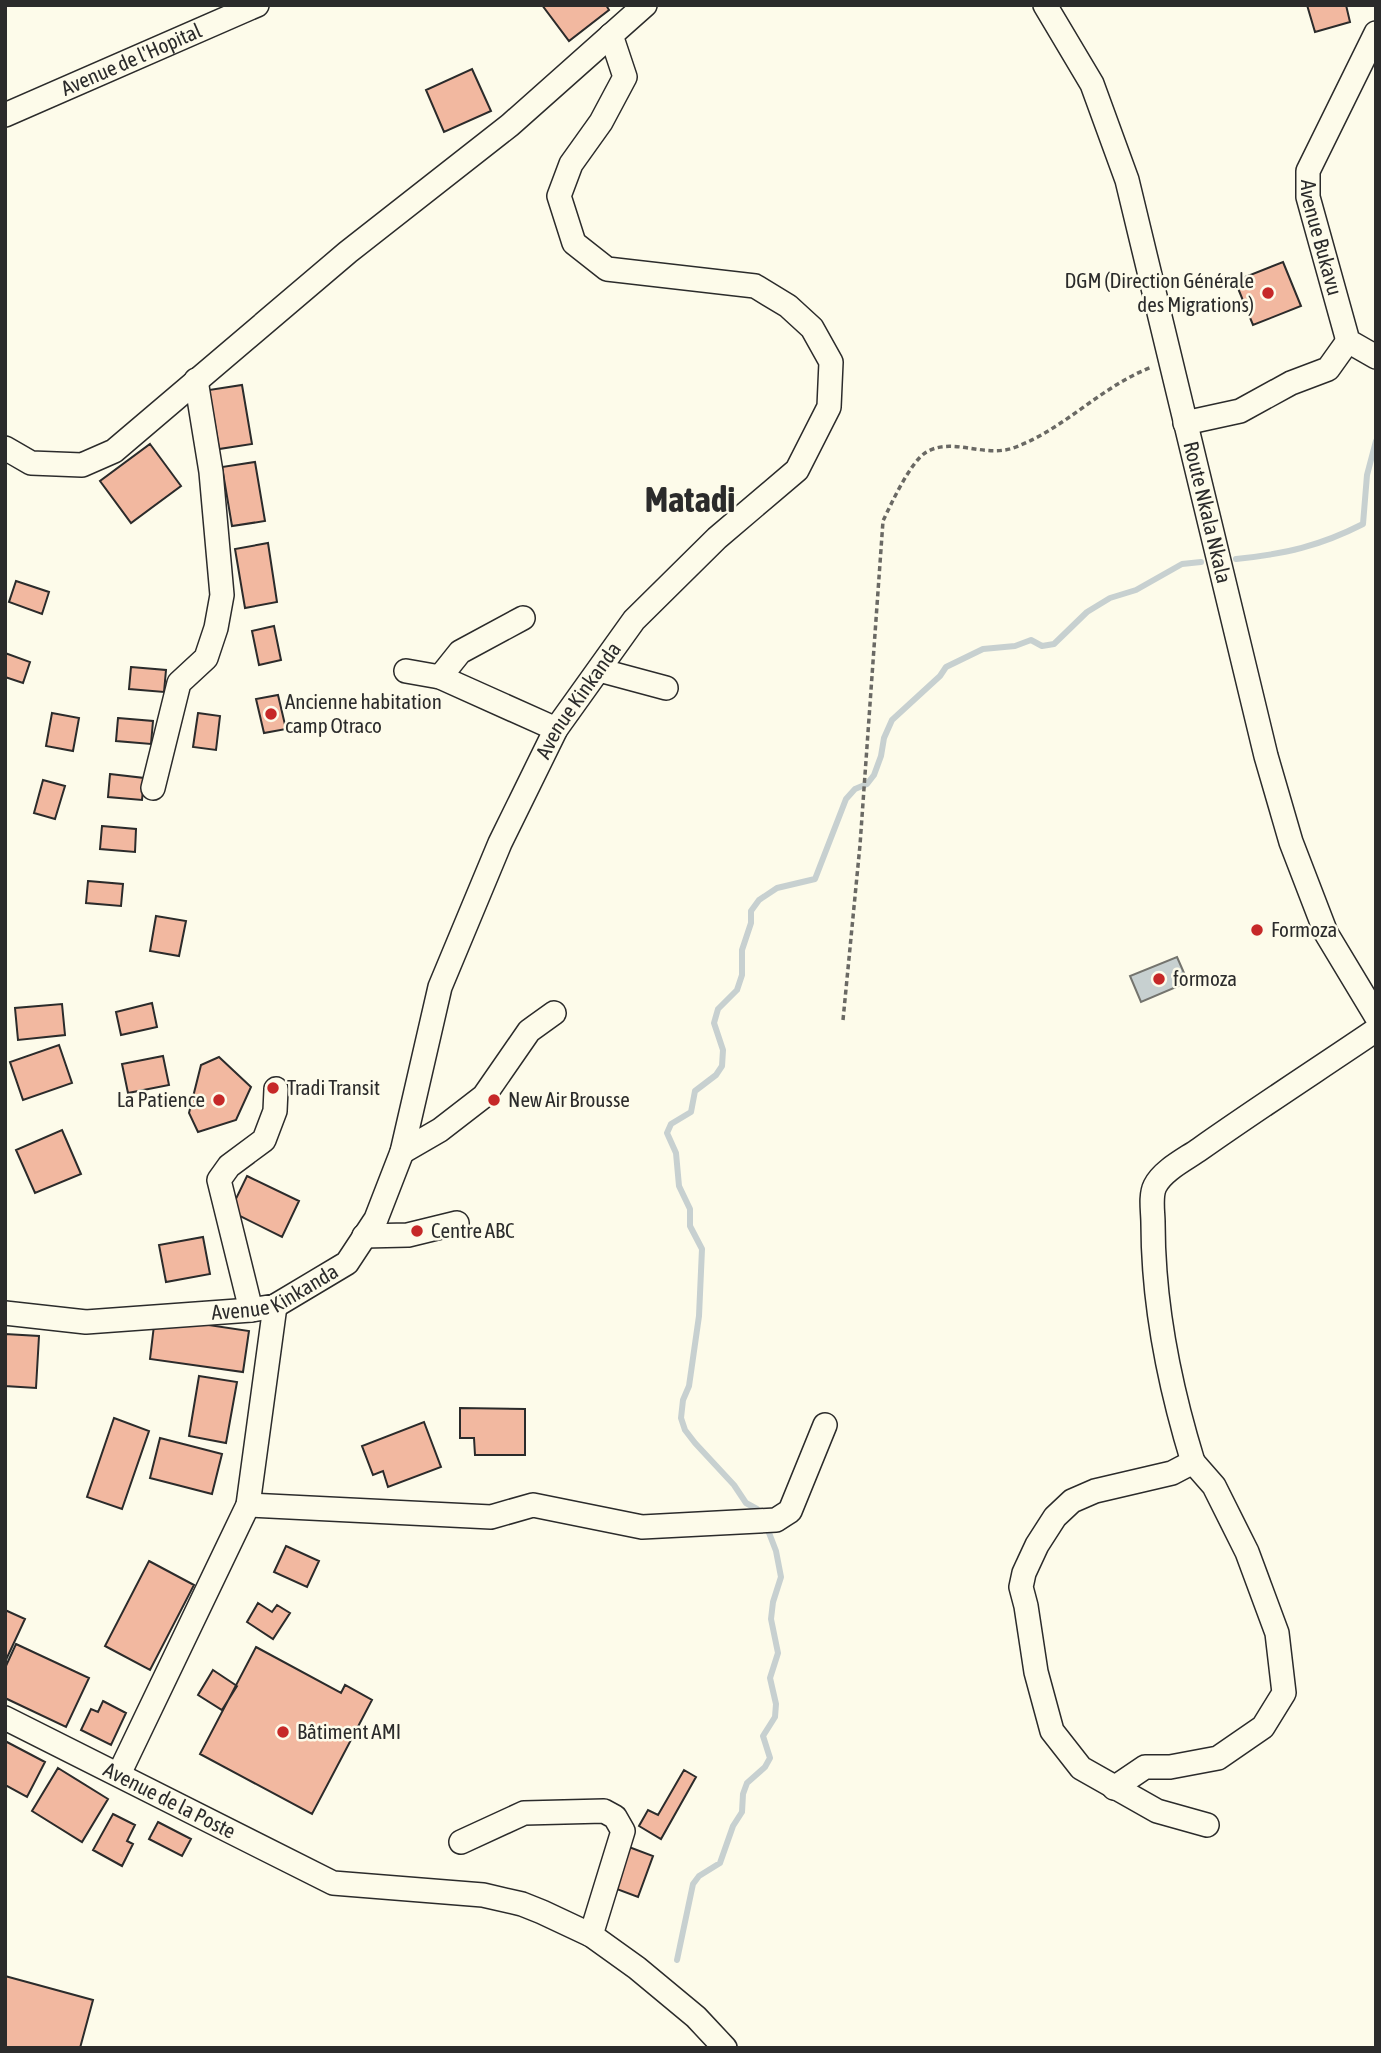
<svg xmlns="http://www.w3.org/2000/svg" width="1381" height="2053" viewBox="0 0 1381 2053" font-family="'Asap Condensed',sans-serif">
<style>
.water{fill:#c7d0d0;stroke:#74746e;stroke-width:2}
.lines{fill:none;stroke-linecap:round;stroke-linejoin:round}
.stream{stroke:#c7d0d0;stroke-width:6}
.building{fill:#f2b8a0;stroke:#2b2b2b;stroke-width:2}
.minor-casing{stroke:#2b2b2b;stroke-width:26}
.path{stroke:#6a6964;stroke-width:3.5;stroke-dasharray:5 3.5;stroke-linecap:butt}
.minor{stroke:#fdfbea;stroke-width:23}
.poi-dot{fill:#c62828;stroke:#fdfbea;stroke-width:2.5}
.labels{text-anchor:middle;stroke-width:5;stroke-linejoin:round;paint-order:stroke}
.street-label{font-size:21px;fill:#2b2b2b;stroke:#fdfbea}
.poi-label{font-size:21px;fill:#2b2b2b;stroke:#fdfbea;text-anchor:start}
.town-label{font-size:35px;font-weight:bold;fill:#2b2b2b;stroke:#fdfbea}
</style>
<rect width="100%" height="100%" fill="#fdfbea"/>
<path class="water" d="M1177,957L1188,982L1141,1002L1130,976Z"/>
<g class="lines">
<path class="stream" d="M1236,559C1285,554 1320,546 1363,524L1367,475L1376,441
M761,1516L757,1509L746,1503L734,1485L695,1443L685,1430L681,1418L683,1400L689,1386L699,1316L702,1249L690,1226V1209L679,1186L676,1153L667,1133L671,1124L691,1112L695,1091L716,1075L722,1066L723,1050L714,1023L718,1009L737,990L742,975V950L751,923V911L759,900L777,888L815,879L846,799L855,789L867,784L874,775L881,756L884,738L892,720L940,676L946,667L983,649L1015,646L1031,640L1042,646L1054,644L1087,612L1110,598L1136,590L1182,564L1201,562
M677,1960L693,1884L699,1876L720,1863L733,1826L742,1812L743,1794L747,1783L765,1767L770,1758L763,1736L775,1717L776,1704L770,1678L778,1653L771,1619L773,1602L781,1577L776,1551L766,1525"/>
</g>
<path class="building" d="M542,5H606L609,10L569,41Z
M1307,5H1346L1350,22L1315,32Z
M472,69L491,111L444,132L426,90Z
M1283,262L1301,306L1253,325L1235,281Z
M242,385L252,444L219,449L209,390Z
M150,444L181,486L131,523L100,481Z
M255,462L265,521L232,526L222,467Z
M268,543L277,602L245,608L235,549Z
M16,581L49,592L42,614L9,602Z
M274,626L281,660L259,665L252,631Z
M5,653L30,662L23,683L5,677Z
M131,667L166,670L164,692L129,689Z
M278,695L286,729L264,733L256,699Z
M52,713L79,718L73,751L46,746Z
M198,713L220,716L216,750L193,747Z
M118,718L153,721L151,744L116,741Z
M110,774L144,778L142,800L108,797Z
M43,780L65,786L55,819L34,813Z
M102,826L136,829L135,852L100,849Z
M88,881L123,884L121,906L86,903Z
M156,916L186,921L179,956L150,951Z
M152,1003L157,1027L121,1035L116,1012Z
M62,1004L65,1035L18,1040L15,1008Z
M59,1045L72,1083L23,1100L10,1062Z
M163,1056L169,1085L128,1093L122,1064Z
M219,1057L251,1087L236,1120L198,1132L189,1113L201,1065Z
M62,1130L81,1174L35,1193L16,1150Z
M247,1176L299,1201L282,1237L230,1211Z
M203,1237L210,1274L166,1282L159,1245Z
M155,1317L249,1331L243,1372L150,1359Z
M5,1334L39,1336L36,1388L5,1386Z
M199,1376L237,1382L226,1443L189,1436Z
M460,1408L525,1409V1455H475L474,1438H460Z
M114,1418L149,1431L122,1509L87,1497Z
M424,1422L441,1467L388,1487L383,1471L373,1475L362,1446Z
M160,1438L222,1454L212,1494L150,1478Z
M286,1546L319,1561L307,1587L274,1572Z
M149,1561L194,1585L150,1670L105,1646Z
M258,1603L272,1612L277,1605L290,1613L273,1639L247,1622Z
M5,1610L25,1619L5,1662Z
M16,1644L89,1678L66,1727L5,1698V1668Z
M256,1647L341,1693L345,1685L372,1700L312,1814L200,1754Z
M213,1670L237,1686L222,1710L198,1695Z
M103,1701L126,1713L111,1745L81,1730L91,1709L98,1712Z
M5,1741L45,1762L27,1797L5,1785Z
M58,1768L108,1799L82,1842L32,1811Z
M684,1770L696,1777L661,1839L639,1826L648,1810L658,1815Z
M113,1814L135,1825L127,1841L133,1844L122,1866L93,1850Z
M158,1822L191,1839L182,1856L149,1839Z
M621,1844L653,1856L638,1897L606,1885Z
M5,1976L93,2000L80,2048H5Z"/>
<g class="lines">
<defs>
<g id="minor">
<path id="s1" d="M1045,5L1092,84L1127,180L1266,756L1291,842L1326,933L1376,1016"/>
<path id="s2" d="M1376,33L1308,171V197L1348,341L1376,357"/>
<path id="s3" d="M5,115L257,5"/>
<path d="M1185,423L1240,411L1291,383L1328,369L1348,341"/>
<path d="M5,448L31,463L82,465L114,451L348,252L510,125L645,5"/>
<path d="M599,670L666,688"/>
<path d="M406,671L440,677L556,729"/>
<path d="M440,677L460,652L523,618"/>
<path d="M153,788L179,683L206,658L216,628L222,595L211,472L196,380"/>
<path d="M402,1152L440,1130L484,1096L529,1031L554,1013"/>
<path d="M364,1236L408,1235L457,1223"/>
<path d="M251,1310L219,1180L229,1166L264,1140L275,1111L276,1089"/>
<path id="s4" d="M5,1313L86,1322L251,1310L275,1306L347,1263L376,1219L402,1152L440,987L500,843L556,729L634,620L717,538L797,470L829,407L831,362L812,328L788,306L755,286L607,269L574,243L559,196L571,164L601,122L625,77L611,35"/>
<path d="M248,1505L491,1517L533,1505L642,1527L776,1520L790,1511L825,1425"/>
<path id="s5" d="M5,1718L333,1883L483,1895L522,1904L542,1912L591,1935L637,1968L696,2017L725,2048"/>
<path d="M119,1774L248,1505L275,1306"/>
<path d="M1114,1788L1145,1767H1170L1218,1758L1263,1727L1284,1693L1277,1633L1247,1552L1214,1486L1193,1462"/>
<path d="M1207,1825L1157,1811L1081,1768L1052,1731L1036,1672L1026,1606L1021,1587L1024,1573L1037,1545L1055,1517L1072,1501L1095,1491L1172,1473L1193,1462C1169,1384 1153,1305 1153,1223C1153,1212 1150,1196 1155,1186C1163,1170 1186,1159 1200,1149C1258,1108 1317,1070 1376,1030"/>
<path d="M461,1842L524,1813L604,1811L615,1817L623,1831L591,1935"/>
</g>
</defs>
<use href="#minor" class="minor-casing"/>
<path class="path" d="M843,1020L860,845L883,521C891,504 910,463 925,453C951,436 983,458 1013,448C1064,430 1101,386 1152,367"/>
<use href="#minor" class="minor"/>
</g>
<g class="poi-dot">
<circle cx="1268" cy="293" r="7"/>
<circle cx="271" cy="714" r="7"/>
<circle cx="1257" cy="930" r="7"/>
<circle cx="1159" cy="979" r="7"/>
<circle cx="273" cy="1088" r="7"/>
<circle cx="219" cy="1100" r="7"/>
<circle cx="494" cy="1100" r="7"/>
<circle cx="417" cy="1231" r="7"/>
<circle cx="283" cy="1732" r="7"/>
</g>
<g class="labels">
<g class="street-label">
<text dy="7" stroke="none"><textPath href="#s3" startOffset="138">Avenue de l'Hopital</textPath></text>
<text dy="7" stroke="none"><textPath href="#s2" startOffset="222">Avenue Bukavu</textPath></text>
<text dy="7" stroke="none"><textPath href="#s1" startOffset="536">Route Nkala Nkala</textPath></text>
<text dy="7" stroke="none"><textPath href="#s4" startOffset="968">Avenue Kinkanda</textPath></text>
<text dy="7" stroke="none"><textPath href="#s4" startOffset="275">Avenue Kinkanda</textPath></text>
<text dy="7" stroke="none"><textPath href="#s5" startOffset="184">Avenue de la Poste</textPath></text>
</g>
<g class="poi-label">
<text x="1254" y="288" text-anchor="end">DGM (Direction Générale<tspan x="1254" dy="24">des Migrations)</tspan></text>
<text x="285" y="709">Ancienne habitation<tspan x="285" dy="24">camp Otraco</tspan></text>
<text x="1271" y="937">Formoza</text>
<text x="1173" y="986">formoza</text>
<text x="287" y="1095">Tradi Transit</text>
<text x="205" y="1107" text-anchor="end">La Patience</text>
<text x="508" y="1107">New Air Brousse</text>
<text x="431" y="1238">Centre ABC</text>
<text x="297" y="1739">Bâtiment AMI</text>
</g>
<g class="town-label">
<text x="690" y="512">Matadi</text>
</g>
</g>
<rect width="1381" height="2053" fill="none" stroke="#2b2b2b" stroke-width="14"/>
</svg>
